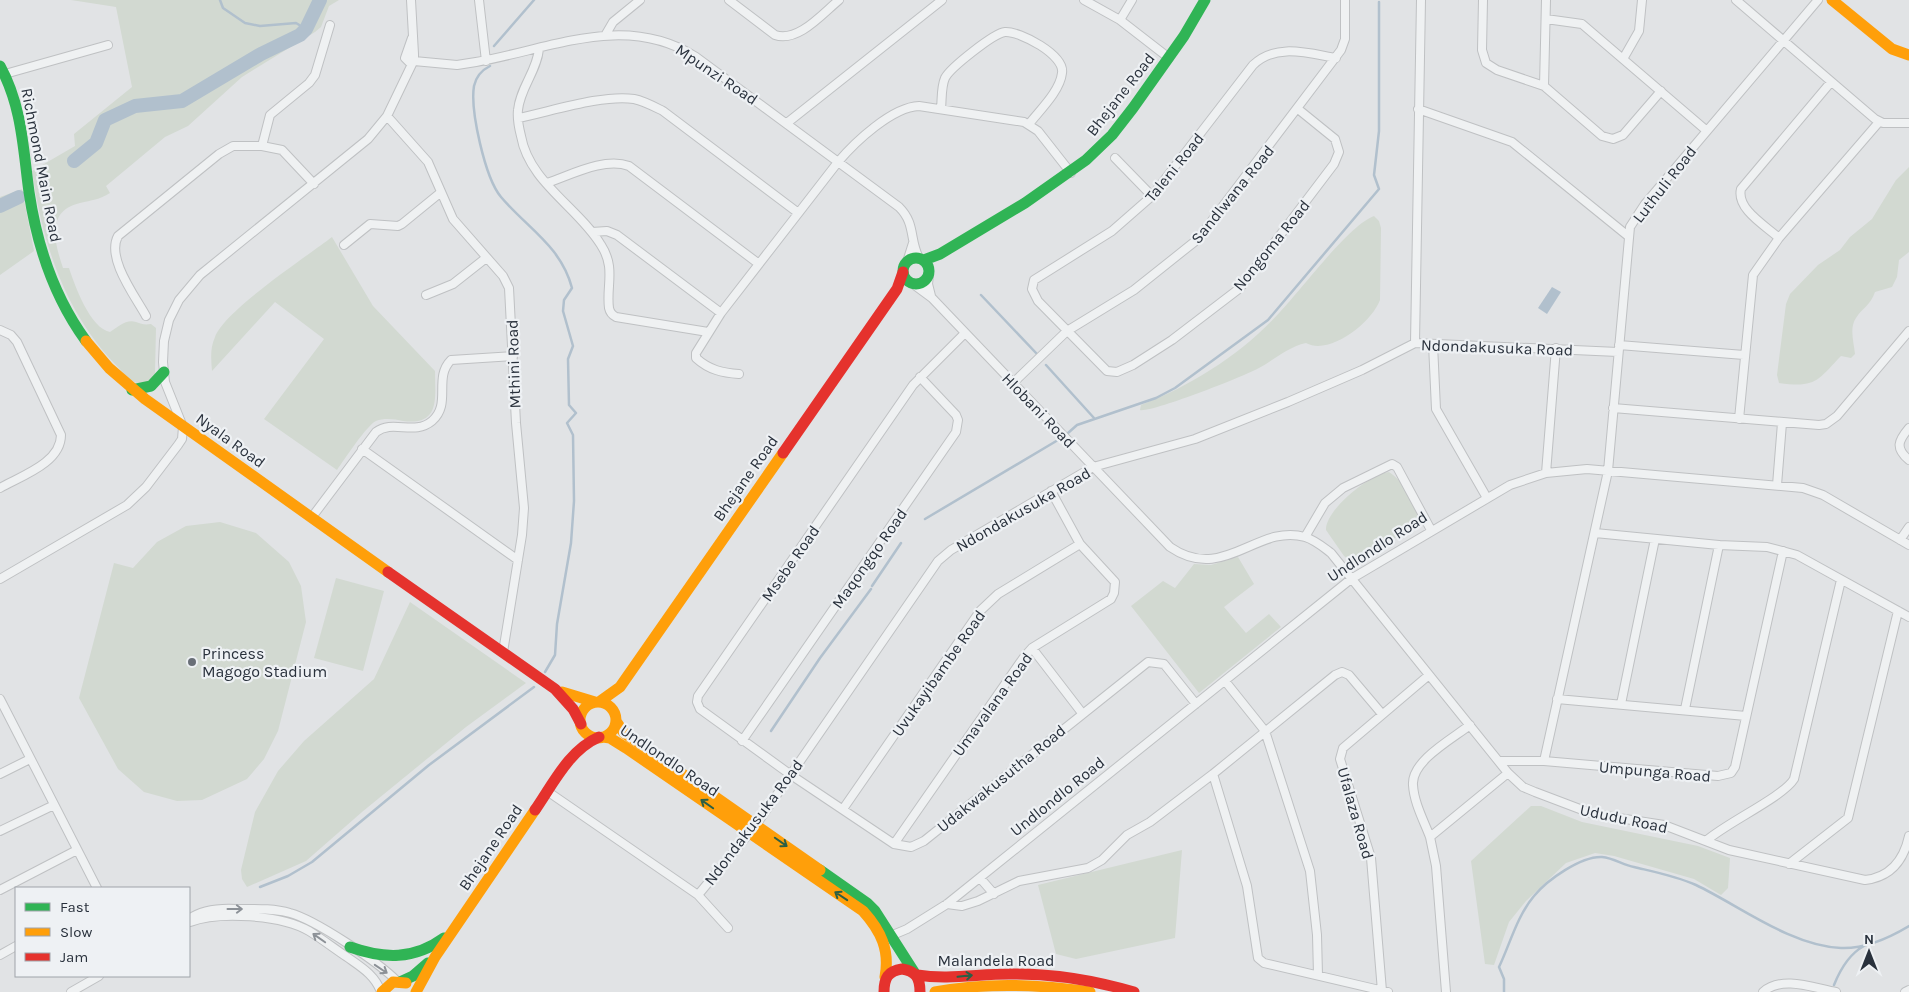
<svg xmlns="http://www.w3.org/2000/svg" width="1909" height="992" viewBox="0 0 1909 992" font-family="Karla,sans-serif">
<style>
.green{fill:#d2d9d1}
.water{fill:#b1c0cd}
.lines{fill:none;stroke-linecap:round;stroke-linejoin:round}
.stream{stroke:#b1c0cd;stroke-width:2.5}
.river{stroke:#b1c0cd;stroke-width:14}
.street-casing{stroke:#bfc1c3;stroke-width:10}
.street{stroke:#eff1f2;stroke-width:8}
.fast{stroke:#30b455;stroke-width:11}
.slow{stroke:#ff9f0a;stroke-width:11}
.jam{stroke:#e5322d;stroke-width:11}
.oneway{stroke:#2b5f45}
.oneway2{stroke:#8c9197}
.poi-dot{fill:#696f77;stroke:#eef1f4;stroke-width:2}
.labels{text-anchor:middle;stroke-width:4.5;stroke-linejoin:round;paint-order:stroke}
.street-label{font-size:16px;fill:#29313c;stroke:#eef1f4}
.poi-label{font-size:16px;fill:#29313c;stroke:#eef1f4;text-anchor:start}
</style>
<rect width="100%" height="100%" fill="#e1e3e5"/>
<path class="green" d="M71,0H339L329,6L321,27L315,32L242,77L188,126L165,137L106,186L110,193C99,200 92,200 80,203C45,211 55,244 63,268H69C75,286 90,328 110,332C118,327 126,319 136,322C142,324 144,325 151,324L156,328L155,373L154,378C134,390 130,379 115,364C64,311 42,241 32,171L75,146L74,134L132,87L116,7Z
M1909,167V252L1899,260L1897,277L1892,287L1875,292C1870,306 1863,307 1856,318C1849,328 1854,343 1855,354L1851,358L1841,356C1817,381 1816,388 1779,383L1777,375L1786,304L1790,294L1818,265L1840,250L1850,237L1872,219L1896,180Z
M22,189L34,251L0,275V197Z
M1374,216L1379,221L1381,228L1380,300C1372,322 1330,356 1306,343C1288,347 1275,359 1259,368C1245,376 1151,413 1140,410L1141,405C1193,385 1243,353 1280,312C1301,290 1349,225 1374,216Z
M332,237L373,306L435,371C435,397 441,426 403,421C394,419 384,418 376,421C367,425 344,460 337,470L264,419L324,339L275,302L212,371C211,359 210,348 215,337C225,310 306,257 332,237Z
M1389,472C1406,483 1416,504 1419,523L1414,529L1376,547L1354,564L1344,556L1326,530C1325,510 1370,474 1389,472Z
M220,522L256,533L289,562L301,586L306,622L278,731L264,759L247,779L202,800L177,801L144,792L118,769L79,698L114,563L133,568L157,542L186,526Z
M1238,557L1254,584L1224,607L1246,633L1269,614L1281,627L1199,693L1131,606L1163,581L1175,588L1194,564L1211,565Z
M336,578L384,591L363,671L314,658Z
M410,602L526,683L466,727L362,812L306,861L247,887L242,879L241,870L255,812L278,771L304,741L374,679Z
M1531,806H1541L1582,822L1698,846L1730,858L1728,888L1721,895L1694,879L1614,856L1595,853L1566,863L1526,901L1509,922L1494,965L1485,964L1471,861Z
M1182,850L1175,938L1076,959L1056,954L1038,885Z"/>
<path class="water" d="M1552,287L1561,292L1547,314L1538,308Z"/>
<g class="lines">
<path class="stream" d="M220,0L223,8L245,23L260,26L296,23L306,29
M494,46L534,0
M490,66C482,70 476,77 474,86C470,110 485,178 501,197C527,228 561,246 572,288L564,300L563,311L573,346L568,359L569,405L576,413L567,423L573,435L574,501L571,543L557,624L555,655L545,672
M981,295L1037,354
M1046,365L1094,418
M1068,433L1077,425L1156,398L1175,388L1268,320L1379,189L1374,175L1379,131V2
M925,519L1058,440
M872,586L901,543
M771,731L820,658L871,589
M260,887L288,876L312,862L429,765L534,687
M1834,985C1840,970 1849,954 1864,946
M1504,992V979L1499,967C1510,944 1517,916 1534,896C1547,880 1581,856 1602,857C1614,858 1623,865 1634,867C1655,872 1676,876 1696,885C1740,906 1791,946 1841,948C1865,949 1889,938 1909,926"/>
<path class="river" d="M74,161L96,143L105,120L135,106L182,101L261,54L300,35L306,29L320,0
M0,206L19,197"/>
<defs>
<path id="street" d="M411,0L414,54
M479,0L486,61
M729,0L775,35C798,43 823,13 839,0
M1084,0L1120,20L1169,58
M1483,0L1482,50L1486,63L1497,70L1544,86L1602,136L1613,139L1623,135L1661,91
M1736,0L1875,119L1883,123H1909
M1546,19L1582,24L1707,131
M1120,20L1132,0
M606,34L613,22L640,0
M539,49C537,71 520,88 518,110C517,118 519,128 521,136C529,182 578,207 601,245C616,268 606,286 609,308C610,313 612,315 616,317L708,332
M407,54H414V61L409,62L405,58L412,38
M1623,59L1639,31L1642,0
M414,61L457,65L476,62C551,49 625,12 696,57L899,207C916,224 909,239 919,258
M5,74L108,45
M1544,86L1546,0
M941,109C942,99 941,87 945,78C950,68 994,33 1005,32C1020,31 1065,55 1062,73C1060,91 1040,110 1029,124
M1298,109L1335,139L1339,152L1334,164L1240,288L1172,340L1133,365L1117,372L1107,371L1038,301L1032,289L1034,280L1112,231L1152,196L1253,65C1276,43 1307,53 1336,58
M1418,109L1512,142L1628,236
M387,116L428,162L453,219L503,276L509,288L516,423L524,508L522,535L503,652
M518,118C549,112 603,94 634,99C644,101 653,106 663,111L797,212
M787,123L942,0
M262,146L270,115L309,83L315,75L330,25
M1115,158L1152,196
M547,183C571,175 604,157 629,166L759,264
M592,232L607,231L617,235L721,313
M1779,238C1766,226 1736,209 1741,189L1831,82
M344,245L370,224L398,226L402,224L440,193
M907,262L913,243
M929,275L928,284L931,296
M913,284L932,298L1170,547C1224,584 1257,523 1305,537C1315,540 1323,547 1331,553L1508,773L1523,787L1535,792L1593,814L1664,825L1729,850L1865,880C1891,877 1904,859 1909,836
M426,295L453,284L486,258
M146,316C135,296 106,258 118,236L219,154L233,146H262L282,150L314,184
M0,330L11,335L17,342L61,435C61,463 21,476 0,488
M964,334L913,385L698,696L697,702L700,709L791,775L894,844L911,847L924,841L1148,662L1164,664L1196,704
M1415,343L1421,0
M1433,344L1436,409L1487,498
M1619,345L1744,355
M739,374C723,373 709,370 696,358V353L721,313L838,162C855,142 892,107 919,106L1024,122L1038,131L1071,173
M1013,383L1067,331L1134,290L1198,239L1341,50L1345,39V0
M1613,408L1819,425L1826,424L1837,416L1909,331
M1739,419L1753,275L1779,238L1879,122
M1909,428C1898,441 1895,448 1909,460
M362,449L518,560
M1546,473L1556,348
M1777,485L1782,423
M312,517L376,432C393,419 414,436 432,421C452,404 433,378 451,360L513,356
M1595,533L1719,545L1767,547L1797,555L1909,617
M1305,537L1325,503L1343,488L1392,464L1397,467L1431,530
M1900,540L1909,527
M0,579L127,505L146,487L178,445L182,439L183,427L165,382L163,362L164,341L169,320L179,300L200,275L368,139L387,116L413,62
M1032,648L1082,713
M1225,681L1265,731L1310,871L1317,935L1318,975
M0,699L97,888
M1557,699L1746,716
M1621,704L1655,539
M1685,709L1719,545
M742,741L956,432L958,420L956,415L920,377
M1500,761H1544L1718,776L1731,773L1735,767L1783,551
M1544,761L1608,471L1630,227L1645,204L1818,0
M0,774L30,759
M1213,774L1247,886L1258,958L1264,963L1388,992
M547,791L698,895L728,928
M843,809L980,611L998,594L1080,544
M0,831L54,805
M1430,837C1424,821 1414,803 1413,785C1411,761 1452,739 1470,725
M1706,841C1726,823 1783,797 1794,779L1841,580
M894,844L1024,657L1032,648L1111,599L1114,593L1115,582L1080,544L1051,491
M1789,864L1848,818L1898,611
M980,878L994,894
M0,890L77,850
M698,895L756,825L938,561L951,550L1093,467L1195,439L1288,402L1362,370L1415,343L1618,352
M947,904L962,906L978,901L1019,881L1088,868L1102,860L1127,835L1150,822L1213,774L1335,675L1342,672L1349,675L1382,714
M189,919C203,909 220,908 237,909C254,909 273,908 290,913C316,920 378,962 397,981
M190,922C219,911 282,915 309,931C322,939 335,949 347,957C361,967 375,975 381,992
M888,937L907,929L947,904L1351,579L1510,485L1546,473L1587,469L1803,488L1823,495L1909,545
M0,955L16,946
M1382,991L1371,858L1340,759L1343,748L1429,675
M71,992L99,976
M1446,992L1436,866L1430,837L1508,773
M1763,992C1782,975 1814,988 1836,992
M1905,992L1909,990"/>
</defs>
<use href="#street" class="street-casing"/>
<use href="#street" class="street"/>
<path class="fast" d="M0,66C22,106 23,148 29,192C37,246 54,297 86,341
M903 271a13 13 0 1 1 26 0a13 13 0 1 1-26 0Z
M924,260L940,254L1025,203L1086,160L1112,135L1133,108L1184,36L1205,0
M132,390L151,386L164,372
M820,870L867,903L875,911L914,972
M350,947C384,959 414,960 444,938
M400,982L413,976L428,963"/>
<path class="slow" d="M1832,0L1892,49L1909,55
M86,341L109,368L145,399L388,572
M562,692L595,702
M599,702L620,687L783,453
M580 720a18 18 0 1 1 36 0a18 18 0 1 1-36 0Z
M616,721L624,733L820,870
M603,737L610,738L626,748L863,911C881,931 890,950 885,977
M382,992L393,982L406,983
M416,992L435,957L535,810
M935,992C987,982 1038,984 1090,992"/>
<path class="jam" d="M783,453L897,289L903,272
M388,572L555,689L573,709L581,724
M535,810C553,784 569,750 599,737
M917,975C948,980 978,974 1009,974C1052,973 1093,980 1134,992
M884,992C884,978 888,971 902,969C916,971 920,978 920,992"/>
</g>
<defs><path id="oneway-shaft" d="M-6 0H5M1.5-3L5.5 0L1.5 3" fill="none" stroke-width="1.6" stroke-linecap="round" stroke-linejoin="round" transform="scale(1.25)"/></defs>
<g class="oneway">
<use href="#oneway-shaft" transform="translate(707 804) rotate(-145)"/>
<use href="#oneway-shaft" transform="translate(781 842) rotate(35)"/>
<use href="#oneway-shaft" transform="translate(841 896) rotate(-146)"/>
<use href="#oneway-shaft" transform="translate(965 976) rotate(-6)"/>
</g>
<g class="oneway2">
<use href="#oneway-shaft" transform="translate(235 909)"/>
<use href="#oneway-shaft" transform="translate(319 938) rotate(-145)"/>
<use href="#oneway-shaft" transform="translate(381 969) rotate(34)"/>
</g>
<circle class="poi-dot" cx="192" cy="662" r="5"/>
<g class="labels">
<g class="street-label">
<text transform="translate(717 74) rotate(34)" y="6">Mpunzi Road</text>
<text transform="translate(1120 94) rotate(-52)" y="6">Bhejane Road</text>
<text transform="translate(42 165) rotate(79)" y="6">Richmond Main Road</text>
<text transform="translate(1174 167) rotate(-51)" y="6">Taleni Road</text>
<text transform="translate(1664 184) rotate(-52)" y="6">Luthuli Road</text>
<text transform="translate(1232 194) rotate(-51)" y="6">Sandlwana Road</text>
<text transform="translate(1271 245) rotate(-51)" y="6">Nongoma Road</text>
<text transform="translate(1497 347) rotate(2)" y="6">Ndondakusuka Road</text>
<text transform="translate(513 364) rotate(-92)" y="6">Mthini Road</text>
<text transform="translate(1039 410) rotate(46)" y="6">Hlobani Road</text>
<text transform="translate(231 440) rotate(36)" y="6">Nyala Road</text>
<text transform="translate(745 478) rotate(-55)" y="6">Bhejane Road</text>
<text transform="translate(1023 509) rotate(-30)" y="6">Ndondakusuka Road</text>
<text transform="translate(1377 546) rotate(-33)" y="6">Undlondlo Road</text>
<text transform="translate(869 558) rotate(-55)" y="6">Maqongqo Road</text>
<text transform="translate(790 563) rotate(-55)" y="6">Msebe Road</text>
<text transform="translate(938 673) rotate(-55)" y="6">Uvukayibambe Road</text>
<text transform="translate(992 704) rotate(-54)" y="6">Umavalana Road</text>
<text transform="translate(670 760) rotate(34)" y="6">Undlondlo Road</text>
<text transform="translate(1655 771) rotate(5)" y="6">Umpunga Road</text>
<text transform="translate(1001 778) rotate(-39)" y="6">Udakwakusutha Road</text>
<text transform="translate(1057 796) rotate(-39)" y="6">Undlondlo Road</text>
<text transform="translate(1356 813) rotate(74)" y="6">Ufalaza Road</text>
<text transform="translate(1624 818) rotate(12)" y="6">Ududu Road</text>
<text transform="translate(753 822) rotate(-53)" y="6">Ndondakusuka Road</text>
<text transform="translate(490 847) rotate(-56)" y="6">Bhejane Road</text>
<text x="996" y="966">Malandela Road</text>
</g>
<g class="poi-label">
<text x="202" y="659">Princess<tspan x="202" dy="18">Magogo Stadium</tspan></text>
</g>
</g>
<rect x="15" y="887" width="175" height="90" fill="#eef1f4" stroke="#9fa4aa"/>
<rect x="25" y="903" width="25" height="8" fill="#30b455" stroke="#9fa4aa"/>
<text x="60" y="912" font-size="15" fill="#29313c">Fast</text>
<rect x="25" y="928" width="25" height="8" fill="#ff9f0a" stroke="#9fa4aa"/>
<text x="60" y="937" font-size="15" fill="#29313c">Slow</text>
<rect x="25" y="953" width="25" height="8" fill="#e5322d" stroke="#9fa4aa"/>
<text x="60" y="962" font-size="15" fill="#29313c">Jam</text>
<g transform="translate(1869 952)" stroke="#eef1f4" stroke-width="4" paint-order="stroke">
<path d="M0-4L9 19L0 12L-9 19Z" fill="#29313c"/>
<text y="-8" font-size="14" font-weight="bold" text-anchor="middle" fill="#29313c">N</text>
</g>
</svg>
